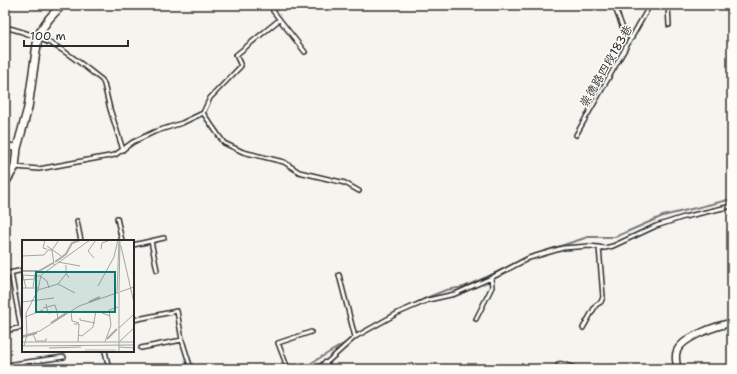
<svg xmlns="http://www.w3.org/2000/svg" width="737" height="374" viewBox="0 0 737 374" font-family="'Shantell Sans','LXGW WenKai TC',sans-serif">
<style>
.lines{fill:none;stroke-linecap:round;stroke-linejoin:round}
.stream{stroke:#797877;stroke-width:2}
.service-casing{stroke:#2b2b2b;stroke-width:6}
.minor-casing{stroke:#2b2b2b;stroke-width:9}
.tertiary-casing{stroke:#2b2b2b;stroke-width:10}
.service{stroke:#fdfcf7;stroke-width:3}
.minor{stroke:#fdfcf7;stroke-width:6}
.tertiary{stroke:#fdfcf7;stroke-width:7}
.labels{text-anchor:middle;stroke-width:3;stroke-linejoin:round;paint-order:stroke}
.street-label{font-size:12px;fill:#2b2b2b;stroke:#fdfcf7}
.inset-river{fill:none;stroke:#adaca9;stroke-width:2}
.inset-road{fill:none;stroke:#a4a4a1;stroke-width:1}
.view{fill:#0f766e;fill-opacity:0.15;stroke:#0f766e;stroke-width:2}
.inset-edge{fill:none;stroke:#2b2b2b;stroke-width:2}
</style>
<rect width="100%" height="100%" fill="#f5f4ef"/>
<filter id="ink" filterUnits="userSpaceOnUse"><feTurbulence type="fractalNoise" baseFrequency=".025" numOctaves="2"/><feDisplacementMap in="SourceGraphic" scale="8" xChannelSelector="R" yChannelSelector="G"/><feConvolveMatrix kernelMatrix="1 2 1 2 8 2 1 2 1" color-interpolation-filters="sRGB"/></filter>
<g filter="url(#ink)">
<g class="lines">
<path class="stream" d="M406,308L426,298L446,290L464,287L489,276L527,257L588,237H615L663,216L732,199
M301,369L352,339"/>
<defs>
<path id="service" d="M274,5L273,11L305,52
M614,5L625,34L632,38
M668,5L669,25
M5,27C25,32 45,39 62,50C76,59 89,70 102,80L104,84L110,109L123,150
M203,113L224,143L243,152L284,162L299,172L345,183L359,191
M576,135L650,5
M15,167L39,169L115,155L133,142L154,132L182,123L203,113L210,98L241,66L236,55L279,20
M117,218L122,241
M77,221L81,241
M151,241L157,270
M133,245L164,238
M11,273L21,328
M5,274L23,270
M339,275L355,337
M476,319L492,287L491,278
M133,320L177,311L182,340L191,369
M583,328L596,305L601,302L603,297L599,247
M5,331L23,327
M141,348L182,340
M105,351L109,369
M563,364L577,369
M5,368L13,364L64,357
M288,369L278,343L311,332
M312,369L325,364L355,337L398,313L428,300L455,294L491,278L529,258L563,248L590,246L605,248L613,246L656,226L684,217L732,206"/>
<path id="minor" d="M5,146L17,148
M324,369L325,364
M558,369L560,365
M678,369C676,364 675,355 677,351C683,337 718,325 732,323"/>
<path id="tertiary" d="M5,183L15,167L17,148L28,108L38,37C43,24 52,15 62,5"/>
</defs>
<use href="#service" class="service-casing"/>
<use href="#minor" class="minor-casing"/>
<use href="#tertiary" class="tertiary-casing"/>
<use href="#service" class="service"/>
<use href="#minor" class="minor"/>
<use href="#tertiary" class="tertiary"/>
</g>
</g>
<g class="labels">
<g class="street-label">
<text transform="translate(606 66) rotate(-60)" y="4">崇德路四段183巷</text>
</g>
</g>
<g transform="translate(22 240)">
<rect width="112" height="112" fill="#f5f4ef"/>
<path d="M63,109H93L95,112H62Z" fill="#d7d6d2"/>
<path class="inset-river" d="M33,22L44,14L50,3L58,0M0,31H17L31,23M67,62L78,57M29,83L44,73M0,97L15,93M85,99L95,89"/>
<path class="inset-road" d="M23,0L21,8L25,9M97,5L99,6L112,63M25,6L39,16M79,9L80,3L86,1M0,16L22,15L26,10H30M72,18L66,11L74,0M36,22L58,26M32,25L30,10L37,0M44,25V33L47,38M0,32L4,48M0,35L18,36L25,41L27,48M0,40L12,39M36,44L53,53M76,46L92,17L96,0M11,47L13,34M0,48H16M16,50L36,44L44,34M97,51L98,0M95,53L97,0M97,53V112M0,62L32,58M24,64L26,73L35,72L36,79M21,68L33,65L35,72M49,71L50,81L57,83M75,71L88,76M3,77L21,70M58,78V80L73,83M52,84H57L56,102M97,88L112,74M11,94L14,101H24V98M56,95L60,96L71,87L74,71M0,96L18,91L57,66L112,47M98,101L112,88M0,102H112M83,102L89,85L87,70L96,67M0,106L112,105M2,106L5,95L4,73L16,50L19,35L68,0M97,107L112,108M27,108L59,107"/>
<path class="view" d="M14,32H93V72H14Z"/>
<rect width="112" height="112" class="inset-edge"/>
</g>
<rect width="737" height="374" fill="none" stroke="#fdfcf7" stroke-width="20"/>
<rect x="10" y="10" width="717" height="354" fill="none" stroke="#2b2b2b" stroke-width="1.5" filter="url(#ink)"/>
<path d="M24 40v6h104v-6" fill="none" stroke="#2b2b2b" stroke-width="2"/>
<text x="30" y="40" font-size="12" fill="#2b2b2b" stroke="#fdfcf7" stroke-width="3" paint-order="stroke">100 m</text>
</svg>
